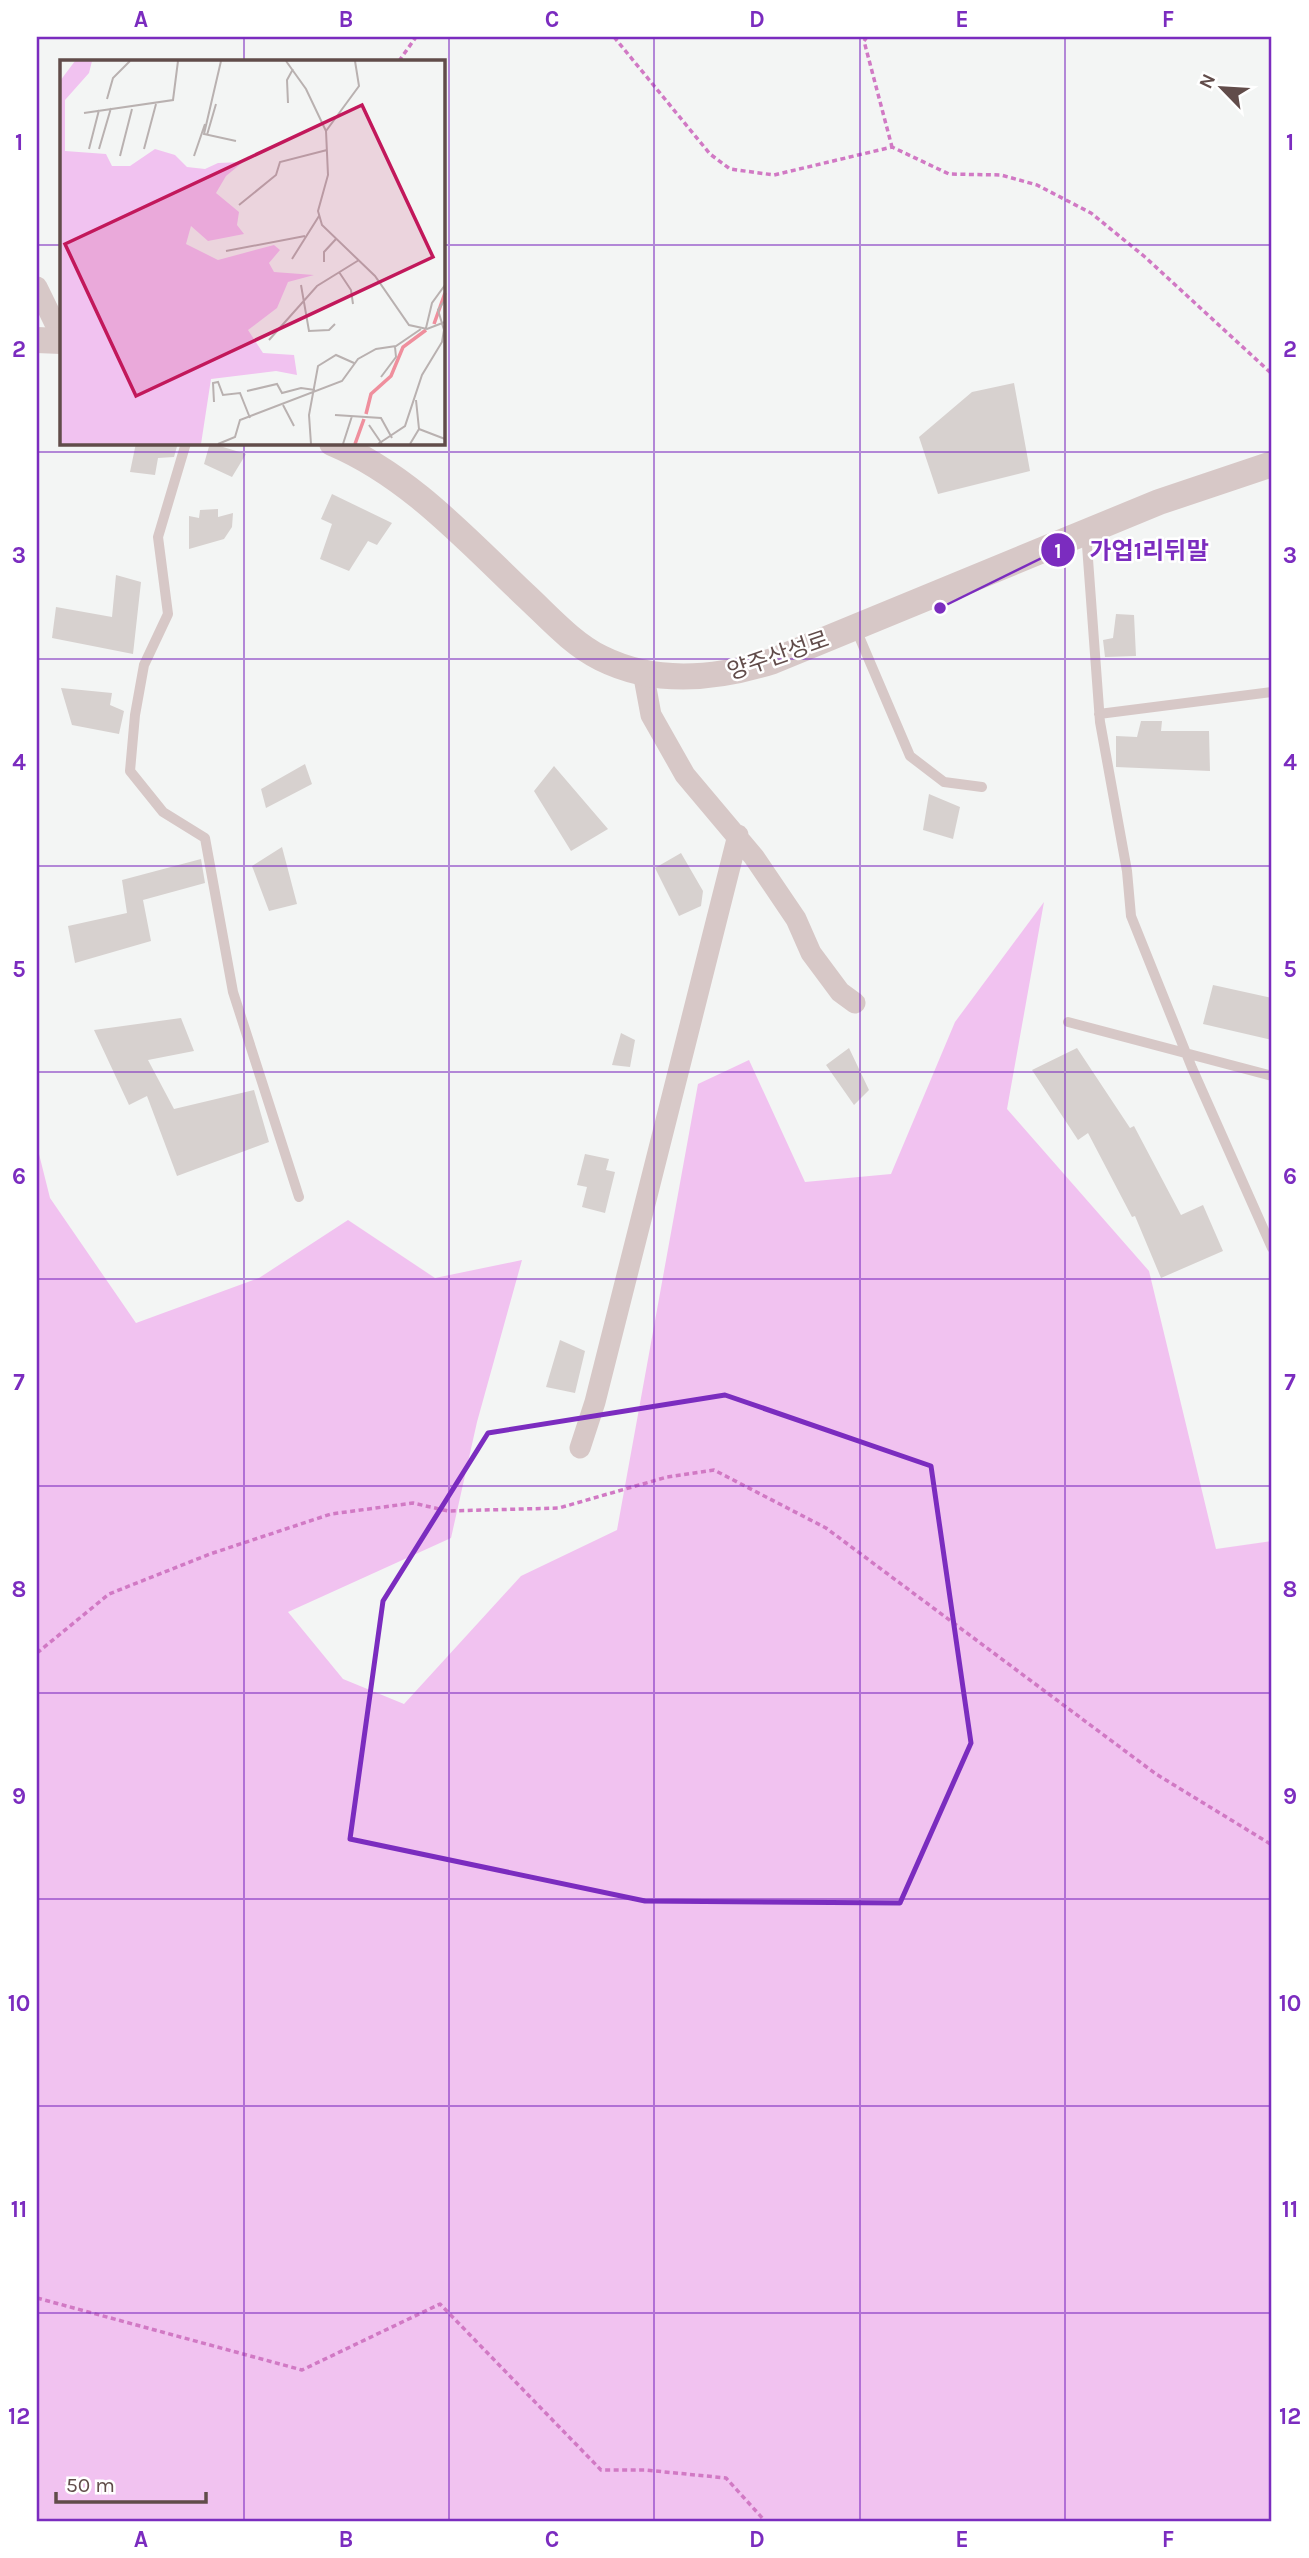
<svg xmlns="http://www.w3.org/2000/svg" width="1309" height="2558" viewBox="0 0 1309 2558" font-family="Karla,'Noto Sans KR',sans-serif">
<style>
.green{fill:#f1c2f0}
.building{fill:#d7d1cf}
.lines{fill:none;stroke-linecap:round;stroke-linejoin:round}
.path{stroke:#d179c4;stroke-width:3.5;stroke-dasharray:5 3.5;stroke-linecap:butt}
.service{stroke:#d7c8c7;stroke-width:10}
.minor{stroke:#d7c8c7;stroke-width:21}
.tertiary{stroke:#d7c8c7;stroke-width:26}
.marked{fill:none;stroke:#7b2cbf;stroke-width:5;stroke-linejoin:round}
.grid{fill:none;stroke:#7b2cbf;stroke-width:2;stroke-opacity:0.55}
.labels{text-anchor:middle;stroke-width:5;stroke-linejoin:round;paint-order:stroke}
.street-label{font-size:23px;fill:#614c4a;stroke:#fff}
.inset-river{fill:none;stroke:#ef8f9d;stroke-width:3.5}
.inset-road{fill:none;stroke:#b9b1b0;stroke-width:2}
.view{fill:#c2185b;fill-opacity:0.15;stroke:#c2185b;stroke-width:3.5}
.inset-edge{fill:none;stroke:#614c4a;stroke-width:3.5}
.leader{fill:none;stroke:#7b2cbf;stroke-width:2.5}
.callout-dot{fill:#7b2cbf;stroke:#fff;stroke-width:2.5}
.mark-label{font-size:21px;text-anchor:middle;font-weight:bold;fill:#fff}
.callout-label{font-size:24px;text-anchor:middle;font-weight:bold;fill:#7b2cbf;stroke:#fff;stroke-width:5;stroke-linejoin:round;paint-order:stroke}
.neatline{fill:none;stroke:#7b2cbf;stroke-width:2.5}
.grid-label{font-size:23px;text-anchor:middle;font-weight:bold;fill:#7b2cbf}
</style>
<rect width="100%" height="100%" fill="#f3f5f4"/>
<path class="green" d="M1044,902L1007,1109L1149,1271L1216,1549L1272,1541V2521H37V1146L50,1198L136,1323L259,1278L348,1220L435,1278L522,1260L477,1422L451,1538L288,1612L343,1679L404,1704L521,1576L617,1530L698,1084L749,1060L805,1182L891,1174L955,1022Z"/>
<path class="building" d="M1014,383L1030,471L938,494L919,437L972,392Z
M136,443H178L174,457L158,458L155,475L130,472Z
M210,443L246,454L232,477L204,464Z
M332,494L392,523L377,545L368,541L349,571L320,559L332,524L321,519Z
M218,509V517L233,513L232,527L224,539L189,549V516L199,518L200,510Z
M116,575L141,582L133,654L52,638L56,607L112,617Z
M1116,614L1134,615L1136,656L1105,657L1103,640L1113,638Z
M61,688L112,693L110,705L124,711L119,734L72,725Z
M1141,721H1162L1161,731H1209L1210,771L1116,767V736L1137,737Z
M305,764L312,784L266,808L261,789Z
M554,766L608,829L571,851L534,791Z
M929,794L960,807L953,839L923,830Z
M282,847L297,904L269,911L252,866Z
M681,853L703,891L701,906L679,916L655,868Z
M201,859L205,883L143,900L151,941L75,963L68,926L127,913L122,880Z
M1213,985L1272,998V1040L1203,1024Z
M181,1018L194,1051L148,1060L174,1109L254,1090L269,1142L177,1176L147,1096L129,1105L94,1030Z
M621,1033L635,1040L630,1067L612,1065Z
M849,1048L869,1090L854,1105L826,1065Z
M1077,1048L1130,1128L1134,1126L1181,1215L1203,1205L1223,1251L1161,1278L1135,1216L1132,1217L1088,1133L1078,1140L1032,1070Z
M585,1154L609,1159L606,1170L615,1172L605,1213L582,1207L587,1187L577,1185Z
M560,1340L585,1351L575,1393L546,1387Z"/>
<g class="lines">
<path class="path" d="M614,37L710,154L730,169L774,175L892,147L949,174L1001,175L1037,185L1091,213L1145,257L1272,374
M867,37L864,41L892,147
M399,61L416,37
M37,1653L109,1594L210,1554L331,1514L413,1503L448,1511L559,1508L667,1477L714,1470L826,1528L1156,1774L1272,1845
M37,2298L302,2370L440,2304L601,2470H645L726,2478L765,2521"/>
<path class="service" d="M186,443L158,537L168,614L144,665L135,715L130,771L163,812L205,838L233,992L299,1197
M1086,532L1100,722L1127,871L1131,916L1192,1068L1272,1248
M855,627L910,756L944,782L982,787
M1099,714L1272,692
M1068,1022L1272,1076"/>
<path class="minor" d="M37,287L61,336
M643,672L651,715L685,775L754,857L796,919L811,953L840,992L855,1003
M580,1448L595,1402L738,835"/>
<path class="tertiary" d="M37,340L61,341
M332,443C408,475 465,538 524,594C548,616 571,643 601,658C655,685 717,679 773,661L1159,502L1272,464"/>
</g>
<path class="marked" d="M725,1395L931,1466L971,1743L900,1903L645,1901L350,1839L383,1601L488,1433Z"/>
<path class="grid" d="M244,37V61M449,37V2521M654,37V2521M860,37V2521M1065,37V2521M37,245H61M443,245H1272M244,443V2521M37,452H1272M37,659H1272M37,866H1272M37,1072H1272M37,1279H1272M37,1486H1272M37,1693H1272M37,1899H1272M37,2106H1272M37,2313H1272"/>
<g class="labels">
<g class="street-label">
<text transform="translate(778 655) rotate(-19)" y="8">양주산성로</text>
</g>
</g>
<g transform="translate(60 60)">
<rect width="385" height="385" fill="#f3f5f4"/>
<path d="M15,1H32L29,13L5,40V91L46,94L52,106H70L95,89L115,95L127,107L145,109L158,103L183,102L166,116L156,133L179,152L177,165L184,174L148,181L131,166L126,184L158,200L214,185L220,190L209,203L214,212L254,215L228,222L217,248L188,270L203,293L234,295L237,315L216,311L151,319L141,384H0V21Z" fill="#f1c2f0"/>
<path class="inset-river" d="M374,264L385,233M306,354L311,334L331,316L343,287L366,270M295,384L304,359"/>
<path class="inset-road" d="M161,1L144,74L176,81M226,1L246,29L266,71L268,115L258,151L262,165L315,216L349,265L367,269L385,262M47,39L53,18L70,1M228,43L227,20L233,9M24,53L113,40L118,1M266,71L299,26L295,1M147,75L156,44M29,89L39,50M39,89L51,48M84,89L96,44M60,96L72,49M134,96L145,64M179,145L216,115L220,102L267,90M166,191L245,176M232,199L259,156M264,202V192L276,179M279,212L291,230L293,244M241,225L249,271L269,270L275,264M366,268L372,243L385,225M209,280L257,226L299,200M321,317L336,297L335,287M187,331L217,324L222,333L241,328L255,330M154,342L153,323L158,322L163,335L180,333L190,358M223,345L234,366M275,355L321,358L332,378M309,365L322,384M359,369L385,379M158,384L175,377L180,360L282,321L298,299L316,289L336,286L361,269M251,384L249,355L258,306L276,295L294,303M283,384L292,356M318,384L345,366L362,315L382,282L384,270L378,250L385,240M350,384L359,369L356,340"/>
<path class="view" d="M302,45L373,197L76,336L5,184Z"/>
<rect width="385" height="385" class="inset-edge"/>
</g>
<path class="leader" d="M940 608L1058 550"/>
<g class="callout-dot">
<circle cx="940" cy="608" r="7"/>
<circle cx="1058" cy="550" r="18"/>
</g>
<g class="mark-label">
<text x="1058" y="558">1</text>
</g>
<g class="callout-label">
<text x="1149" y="559">가업1리뒤말</text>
</g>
<rect width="1309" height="2558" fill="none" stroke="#ffffff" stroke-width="77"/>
<g transform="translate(1222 88) rotate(295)" stroke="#ffffff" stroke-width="5" paint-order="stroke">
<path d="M0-5L12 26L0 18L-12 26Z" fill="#614c4a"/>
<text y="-10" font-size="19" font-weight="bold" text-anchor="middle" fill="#614c4a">N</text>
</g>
<path d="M56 2492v10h150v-10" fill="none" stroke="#614c4a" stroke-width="3.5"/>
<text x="66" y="2492" font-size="21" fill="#614c4a" stroke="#ffffff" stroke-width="5" paint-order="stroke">50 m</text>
<rect x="38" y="38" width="1232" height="2482" class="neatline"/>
<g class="grid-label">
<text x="141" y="27">A</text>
<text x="346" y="27">B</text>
<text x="552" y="27">C</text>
<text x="757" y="27">D</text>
<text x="962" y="27">E</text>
<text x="1168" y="27">F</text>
<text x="19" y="150">1</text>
<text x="1290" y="150">1</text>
<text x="19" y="357">2</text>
<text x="1290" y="357">2</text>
<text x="19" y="563">3</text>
<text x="1290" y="563">3</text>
<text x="19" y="770">4</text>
<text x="1290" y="770">4</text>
<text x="19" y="977">5</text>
<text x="1290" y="977">5</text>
<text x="19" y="1184">6</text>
<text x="1290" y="1184">6</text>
<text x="19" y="1390">7</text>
<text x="1290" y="1390">7</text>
<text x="19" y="1597">8</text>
<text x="1290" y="1597">8</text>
<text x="19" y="1804">9</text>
<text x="1290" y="1804">9</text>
<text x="19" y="2011">10</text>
<text x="1290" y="2011">10</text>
<text x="19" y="2217">11</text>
<text x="1290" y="2217">11</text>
<text x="19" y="2424">12</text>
<text x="1290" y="2424">12</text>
<text x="141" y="2547">A</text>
<text x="346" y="2547">B</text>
<text x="552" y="2547">C</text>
<text x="757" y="2547">D</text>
<text x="962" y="2547">E</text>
<text x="1168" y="2547">F</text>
</g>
</svg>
